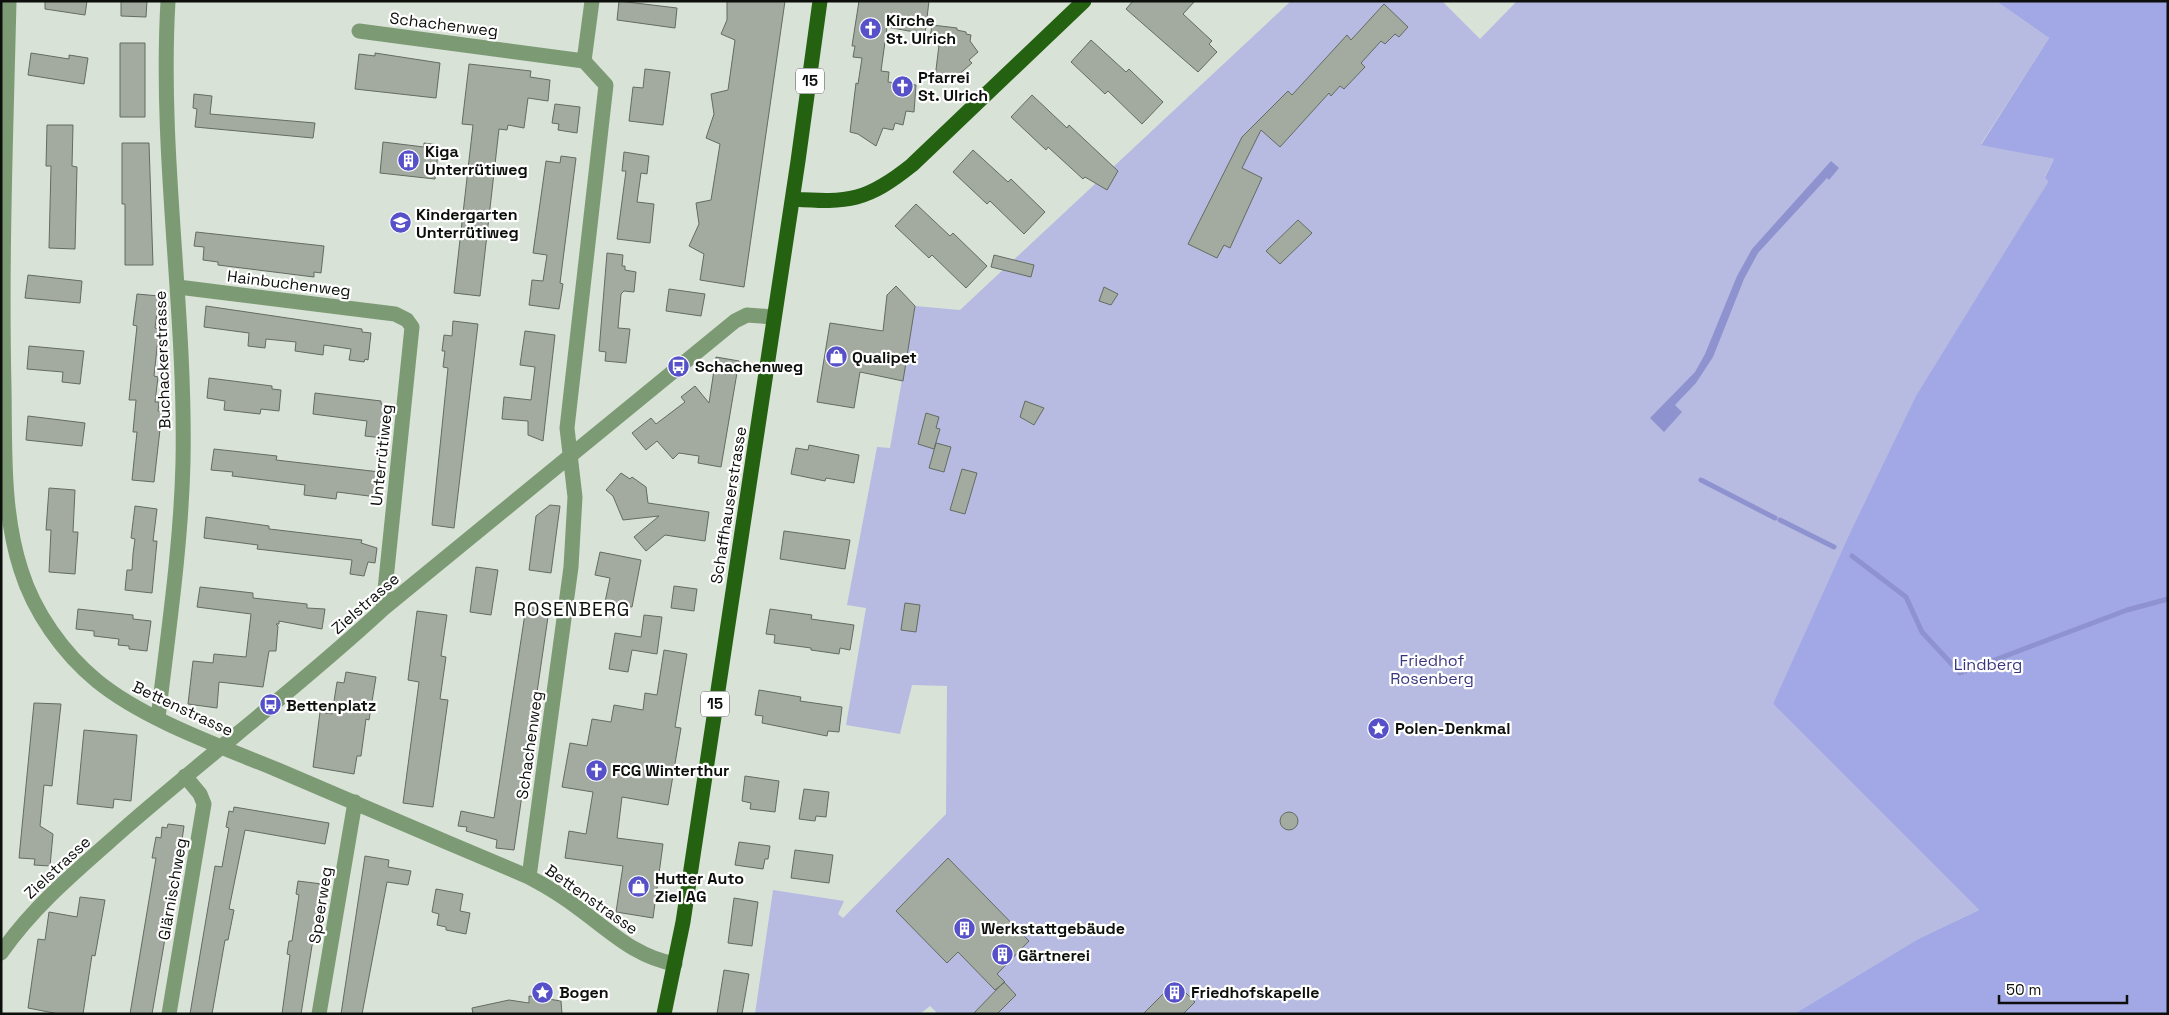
<svg xmlns="http://www.w3.org/2000/svg" width="2169" height="1015" viewBox="0 0 2169 1015" font-family="'Space Grotesk',sans-serif">
<style>
.green{fill:#b7bbe1}
.forest{fill:#a2a8e5}
.water{fill:#8e93d0}
.lines{fill:none;stroke-linecap:round;stroke-linejoin:round}
.stream{stroke:#8e93d0;stroke-width:5}
.building{fill:#a3aba1;stroke:#646b62}
.minor{stroke:#7c9b74;stroke-width:15}
.major{stroke:#246111;stroke-width:15}
.labels{text-anchor:middle;stroke-width:4.5;stroke-linejoin:round;paint-order:stroke}
.shield{fill:#fff;stroke:#555754;stroke-width:1}
.shield-label{font-size:15px;font-weight:bold;fill:#0c0f0b}
.poi-label{font-size:16px;font-weight:bold;fill:#0c0f0b;stroke:#fff;text-anchor:start}
.street-label{font-size:16px;fill:#0c0f0b;stroke:#fff}
.park-label{font-size:16px;fill:#37367e;stroke:#fff}
.quarter-label{font-size:19px;letter-spacing:1px;fill:#0c0f0b;stroke:#fff}
</style>
<rect width="100%" height="100%" fill="#d9e2d7"/>
<path class="green" d="M1291,1H1442L1480,39L1517,1H1996L2049,38L1981,144L2054,159L2045,176L2048,182L2028,216L1773,704L1979,910L1918,939L1794,1014H938L930,1006L920,1014H755L773,890L844,901L838,914L843,918L946,814L947,686L912,685L900,734L846,725L866,608L847,605L877,447L890,448L915,306L960,310Z"/>
<path class="forest" d="M1996,1H2168V1014H1794L1918,939L1979,910L1773,704L1851,531L1916,396L2048,182L2045,177L2054,159L1981,145L2049,38Z"/>
<path class="water" d="M1831,161L1839,168L1829,180L1827,178L1758,253L1744,279L1713,357L1696,383L1675,405L1682,412L1664,432L1650,418L1695,372L1705,354L1737,276L1752,249Z"/>
<g class="lines">
<path class="stream" d="M1701,480L1775,518
M1780,520L1834,547
M1852,556L1906,597L1922,632L1960,673L2127,610L2168,599"/>
</g>
<path class="building" d="M45,1H87L85,15L45,9Z
M121,1H147L146,17L121,16Z
M619,1L677,8L675,28L617,20Z
M727,1H785L744,287L700,280L704,254L689,246L699,224L696,203L711,200L720,144L706,138L714,114L711,94L728,90L735,40L721,34L727,20Z
M859,1H929L925,34L887,27L881,71L889,72L888,82L916,85L914,112L906,111L903,125L895,123L893,130L883,128L876,146L858,134L850,132L856,83L858,84L862,58L853,57L855,46H852Z
M1133,1H1195L1183,14L1212,41L1209,44L1217,52L1198,72L1126,9Z
M1384,4L1408,27L1399,37L1395,34L1385,44L1381,41L1361,63L1365,67L1344,89L1340,86L1331,96L1329,93L1280,147L1261,130L1242,168L1262,178L1230,248L1224,245L1217,258L1188,244L1242,137L1288,91L1292,95L1347,35L1351,40Z
M932,25L957,28V30L966,32V34L971,35L970,41L978,52L969,60L972,63L947,85L941,78H935L939,45L929,44Z
M1091,40L1126,72L1129,69L1163,102L1142,124L1108,91L1105,94L1071,62Z
M120,43H145V117H120Z
M31,53L69,59V55L88,58L84,84L28,75Z
M375,53L440,63L436,98L355,89L359,54L375,56Z
M469,64L531,71L530,77L550,80L548,101L528,98L524,128L508,125L507,130L499,129L480,296L454,293L473,125L462,124Z
M645,69L670,72L663,125L629,121L633,87L643,88Z
M194,94L212,96L210,114L315,123L313,138L195,127L197,109L193,108Z
M1032,95L1067,128L1069,125L1118,171L1107,190L1085,177L1083,179L1048,147L1046,150L1011,117Z
M555,104L580,107L577,133L558,130L559,124L552,123Z
M47,125H73L72,166L77,167L75,249L49,248L51,166H46Z
M383,142L424,147V143L439,145L435,179L380,173Z
M122,143H149L153,265H125V204H122Z
M973,150L1008,182L1011,179L1045,212L1024,234L990,201L987,204L953,172Z
M624,152L649,156L647,174L641,173L637,202L654,204L650,243L617,239L626,171H622Z
M561,156L576,158L560,283L563,284L559,309L529,305L532,280L543,281L547,255L533,253L546,161L560,163Z
M916,204L950,236L953,233L987,266L966,288L932,255L929,258L895,226Z
M1298,220L1312,233L1280,264L1266,251Z
M196,232L324,246L321,273L314,272V277L218,265V262L203,260L204,247L194,246Z
M607,253L623,255L622,266H625V270L636,272L634,292L624,291L621,294L618,328L630,329L626,363L605,361L606,352L599,351Z
M994,255L1034,265L1031,277L991,267Z
M28,275L82,281L80,303L25,298Z
M896,286L915,306L903,381L860,372L854,408L817,402L830,323L883,331L887,295Z
M1104,287L1118,294L1111,305L1099,301Z
M669,289L705,294L701,316L666,311Z
M137,294L159,296L155,328L159,329L154,376L158,377L155,402H159L158,411L162,412L154,482L132,480L137,432H133L136,400H129L137,326L133,325Z
M206,306L362,329V332L371,333L368,360L365,359L364,362L349,360L351,349L324,345L323,355L295,351L296,342L266,339L265,348L248,346L249,333L204,327Z
M453,321L478,324L454,528L432,525L448,368L443,367L445,351H442L444,335L452,336Z
M525,331L555,335L543,441L528,435V421L502,419L504,397L531,400L535,367L520,365Z
M29,346L84,351L80,384L62,382L63,372L27,369Z
M716,357L739,361L721,467L698,463L699,456L679,453L673,459L657,441L646,450L632,433L651,418L656,424L685,402L681,397L695,386L709,403Z
M209,378L272,386V389L281,390L279,411L261,409L260,414L224,410L225,401L207,398Z
M315,393L381,401V404L387,405L383,438L365,436L367,421L313,414Z
M1025,401L1044,408L1034,425L1020,417Z
M926,413L939,417L936,428L940,429L934,449L918,444Z
M28,416L85,423L82,446L26,440Z
M936,443L951,447L944,472L929,468Z
M809,445L859,455L854,483L826,478L825,481L791,474L796,448L808,450Z
M214,449L277,456L276,460L380,472L377,497L337,492L336,499L304,495L305,485L232,476L233,472L211,470Z
M962,469L977,473L965,514L950,510Z
M621,473L630,479L632,477L646,487L648,503L709,512L705,541L665,535L646,551L634,537L659,516L623,520L613,496L606,490Z
M49,488L75,490L73,532H78L75,574L49,572L51,530H46Z
M550,505L560,506L551,573L529,570L536,516Z
M135,506L157,509L153,541H157L152,593L125,590L127,570H132L133,554L135,539L131,538Z
M206,517L269,526V529L278,530L362,540L361,543L377,548L375,563L368,562L364,576L350,574L352,560L257,549L258,545L204,538Z
M784,531L850,540L845,569L780,559Z
M600,552L641,560L632,607L605,602L610,578L595,575Z
M476,567L498,570L491,615L470,612Z
M674,586L697,589L694,611L671,608Z
M200,587L253,593V598L307,604V608L325,609L322,629L279,621V624H276L278,626L276,651H269L263,687L219,682L217,708L188,704L193,661L213,663L214,654L246,657L251,614L197,607Z
M905,603L920,605L916,632L901,630Z
M526,607L549,610L514,850L496,848L497,840L466,831L467,827L458,826L461,811L494,818Z
M78,609L133,615V619L151,621L147,651L129,649V646L118,645L119,639L94,636V631L76,629Z
M770,609L812,615L811,619L854,625L850,650L840,648L839,654L811,650V648L774,643L775,635L766,634Z
M417,611L447,615L441,656L446,657L440,699L448,700L433,807L403,803L419,682L408,680Z
M644,615L662,617L657,654L632,650L628,672L609,669L615,633L641,637Z
M664,650L687,654L675,727L681,728L668,805L622,797L617,838L663,844L653,918L616,912L623,866L565,858L569,831L586,834L593,792L562,787L570,743L587,746L592,719L611,722L614,705L643,710L645,693L657,695Z
M346,672L376,677L369,720L366,719L361,756H357L354,774L313,767L320,712L332,714L337,682L344,683Z
M759,690L801,697L800,701L842,707L839,732L828,731L827,736L762,723L763,716L755,715Z
M34,703L61,704L52,786L44,785L40,826L53,834L50,866L34,865L35,859L19,858Z
M84,730L137,735L131,801L114,799L113,808L77,804Z
M745,776L779,781L775,812L750,809L751,803L742,801Z
M804,789L829,792L826,817L816,816L815,821L799,819Z
M234,807L329,823L325,844L245,830L229,909L234,910L228,940H225L212,1014H190L215,866L222,867L229,828L226,827L229,811L233,812Z
M1280 821a9 9 0 1 1 18 0a9 9 0 1 1-18 0Z
M168,824L184,826L179,862L173,861L169,891L173,892L152,1014H130L156,858H152L156,837L161,838L162,827L167,828Z
M739,842L770,846L768,859H765L763,869L735,865Z
M795,850L833,855L829,883L791,878Z
M365,856L389,860L388,867L411,871L408,885L387,882L362,1014H341Z
M948,858L1029,941L997,974L1005,982L995,990L958,952L947,963L896,911Z
M298,881L322,884L301,1014H282L290,955L287,954L289,941H292L299,895L296,894Z
M436,889L463,894L460,911L470,913L466,934L446,930V927L437,925L439,914L432,912Z
M80,897L105,900L95,956L92,955L83,1014H59L28,1008L38,939L45,940L49,912L77,917Z
M734,898L758,902L752,946L728,943Z
M724,970L749,974L742,1014H717Z
M1004,982L1016,995L997,1014H973Z
M1175,982L1195,1002L1183,1014H1143Z
M529,996L561,1001L562,1014H473L472,1008L509,1000L529,1003Z"/>
<g class="lines">
<path class="minor" d="M9,1C6,130 1,258 4,387C5,447 2,512 21,570C34,612 63,653 97,681C145,720 220,746 278,770C361,805 445,842 529,877C546,886 563,896 578,908C610,931 635,957 675,964
M359,31L584,61
M178,287L395,314L407,320L412,327L383,609
M158,718C168,633 181,547 183,462C186,308 159,155 168,1
M529,877L571,567L575,497L567,428L606,85L584,61L592,1
M1,953C35,904 82,866 126,827C211,753 301,685 383,609L735,321L747,315L774,317
M169,1014L204,804L200,794L185,776
M319,1014L355,802"/>
<path class="major" d="M793,199C849,203 867,201 912,165L1084,1
M664,1014L683,922L798,161L820,1"/>
</g>
<defs>
<symbol id="church-disc" viewBox="-11 -11 22 22"><circle r="9.5" fill="#5651c8" stroke="#fff"/><path d="M-1.2-6h2.4v3.5h3.3v2.4h-3.3V6h-2.4V-.1h-3.3v-2.4h3.3Z" fill="#fff"/></symbol>
<symbol id="building-disc" viewBox="-11 -11 22 22"><circle r="9.5" fill="#5651c8" stroke="#fff"/><path d="M-4-6H4V6H1V3H-1V6H-4ZM-2.5-4.3h1.7v1.8h-1.7ZM.8-4.3h1.7v1.8H.8ZM-2.5-1h1.7V.8h-1.7ZM.8-1h1.7V.8H.8Z" fill="#fff"/></symbol>
<symbol id="school-disc" viewBox="-11 -11 22 22"><circle r="9.5" fill="#5651c8" stroke="#fff"/><path d="M0-5L7-2L0 1L-7-2ZM-4 1L0 2.5L4 1V4Q0 6-4 4Z" fill="#fff"/></symbol>
<symbol id="shop-disc" viewBox="-11 -11 22 22"><circle r="9.5" fill="#5651c8" stroke="#fff"/><path d="M-5-2.5h2.3a2.7 3.5 0 0 1 5.4 0H5L5.5 6h-11ZM-1.5-2.5h3a1.5 2.3 0 0 0-3 0Z" fill="#fff"/></symbol>
<symbol id="bus-disc" viewBox="-11 -11 22 22"><circle r="9.5" fill="#5651c8" stroke="#fff"/><path d="M-5-6H5V4H4V6H2V4H-2V6H-4V4H-5ZM-3.5-4V0h7V-4ZM-3.5 1.2v1.5H-2V1.2ZM2 1.2v1.5H3.5V1.2Z" fill="#fff"/></symbol>
<symbol id="sight-disc" viewBox="-11 -11 22 22"><circle r="9.5" fill="#5651c8" stroke="#fff"/><path d="M0-6L1.8-2.2L6-1.7L2.9 1.2L3.7 5.4L0 3.3L-3.7 5.4L-2.9 1.2L-6-1.7L-1.8-2.2Z" fill="#fff"/></symbol>
</defs>
<g fill-rule="evenodd">
<use href="#church-disc" x="858" y="16" width="25" height="25"/>
<use href="#church-disc" x="890" y="74" width="25" height="25"/>
<use href="#building-disc" x="396" y="148" width="25" height="25"/>
<use href="#school-disc" x="388" y="210" width="25" height="25"/>
<use href="#shop-disc" x="824" y="344" width="25" height="25"/>
<use href="#bus-disc" x="666" y="354" width="25" height="25"/>
<use href="#bus-disc" x="258" y="692" width="25" height="25"/>
<use href="#sight-disc" x="1366" y="716" width="25" height="25"/>
<use href="#church-disc" x="584" y="758" width="25" height="25"/>
<use href="#shop-disc" x="626" y="874" width="25" height="25"/>
<use href="#building-disc" x="952" y="916" width="25" height="25"/>
<use href="#building-disc" x="990" y="942" width="25" height="25"/>
<use href="#sight-disc" x="530" y="980" width="25" height="25"/>
<use href="#building-disc" x="1162" y="980" width="25" height="25"/>
</g>
<g class="labels">
<g class="shield">
<rect x="796" y="68.5" width="28" height="25" rx="4"/>
<rect x="701" y="691.5" width="28" height="25" rx="4"/>
</g>
<g class="shield-label">
<text x="810" y="86">15</text>
<text x="715" y="709">15</text>
</g>
<g class="poi-label">
<text x="886" y="26">Kirche<tspan x="886" dy="18">St. Ulrich</tspan></text>
<text x="918" y="83">Pfarrei<tspan x="918" dy="18">St. Ulrich</tspan></text>
<text x="425" y="157">Kiga<tspan x="425" dy="18">Unterrütiweg</tspan></text>
<text x="416" y="220">Kindergarten<tspan x="416" dy="18">Unterrütiweg</tspan></text>
<text x="852" y="363">Qualipet</text>
<text x="695" y="372">Schachenweg</text>
<text x="286" y="711">Bettenplatz</text>
<text x="1395" y="734">Polen-Denkmal</text>
<text x="612" y="776">FCG Winterthur</text>
<text x="655" y="884">Hutter Auto<tspan x="655" dy="18">Ziel AG</tspan></text>
<text x="981" y="934">Werkstattgebäude</text>
<text x="1018" y="961">Gärtnerei</text>
<text x="559" y="998">Bogen</text>
<text x="1191" y="998">Friedhofskapelle</text>
</g>
<g class="street-label">
<text transform="translate(444 24) rotate(7)" y="6">Schachenweg</text>
<text transform="translate(289 283) rotate(7)" y="6">Hainbuchenweg</text>
<text transform="translate(162 360) rotate(-92)" y="6">Buchackerstrasse</text>
<text transform="translate(381 455) rotate(-84)" y="6">Unterrütiweg</text>
<text transform="translate(728 505) rotate(-81)" y="6">Schaffhauserstrasse</text>
<text transform="translate(365 603) rotate(-41)" y="6">Zielstrasse</text>
<text transform="translate(183 708) rotate(25)" y="6">Bettenstrasse</text>
<text transform="translate(529 745) rotate(-82)" y="6">Schachenweg</text>
<text transform="translate(57 867) rotate(-43)" y="6">Zielstrasse</text>
<text transform="translate(172 889) rotate(-80)" y="6">Glärnischweg</text>
<text transform="translate(592 899) rotate(35)" y="6">Bettenstrasse</text>
<text transform="translate(320 905) rotate(-81)" y="6">Speerweg</text>
</g>
<g class="park-label">
<text x="1432" y="666">Friedhof<tspan x="1432" dy="18">Rosenberg</tspan></text>
<text x="1988" y="670">Lindberg</text>
</g>
<g class="quarter-label">
<text x="572" y="616">ROSENBERG</text>
</g>
</g>
<rect width="2169" height="1015" fill="none" stroke="#0c0f0b" stroke-width="5"/>
<path d="M1999 995v8h128v-8" fill="none" stroke="#0c0f0b" stroke-width="2.5"/>
<text x="2006" y="995" font-size="15" fill="#0c0f0b" stroke="#ffffff" stroke-width="4" paint-order="stroke">50 m</text>
</svg>
